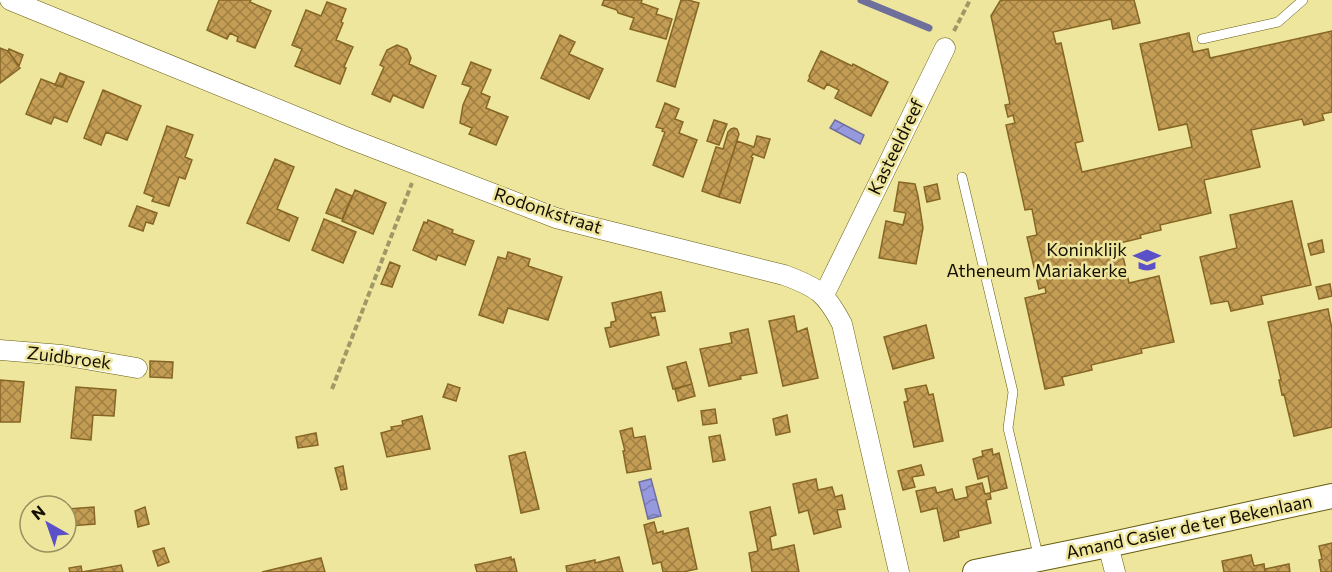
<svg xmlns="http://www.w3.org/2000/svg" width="1332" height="572" viewBox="0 0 1332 572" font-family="Commissioner,sans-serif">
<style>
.water{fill:url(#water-waves);stroke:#6f6f9c;stroke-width:1.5}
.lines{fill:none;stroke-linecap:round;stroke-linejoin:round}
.stream{stroke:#6f6f9c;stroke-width:7}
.building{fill:url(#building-cross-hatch);stroke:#866624;stroke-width:1.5}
.service-casing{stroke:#665c0f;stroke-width:10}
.minor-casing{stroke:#665c0f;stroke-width:21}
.tertiary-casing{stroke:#665c0f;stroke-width:26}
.path{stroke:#a09865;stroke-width:4;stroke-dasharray:6 3;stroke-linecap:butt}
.service{stroke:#fff;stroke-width:9}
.minor{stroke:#fff;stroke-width:20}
.tertiary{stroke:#fff;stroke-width:24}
.labels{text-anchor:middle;stroke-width:5;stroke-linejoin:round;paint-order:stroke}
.street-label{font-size:18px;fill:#130e00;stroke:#efe69e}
.poi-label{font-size:18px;fill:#130e00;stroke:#efe69e;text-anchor:end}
</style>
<defs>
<pattern id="water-waves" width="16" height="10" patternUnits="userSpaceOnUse" patternTransform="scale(1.5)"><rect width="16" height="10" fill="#9799df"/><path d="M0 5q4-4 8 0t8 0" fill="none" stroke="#7a7bb2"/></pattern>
<pattern id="building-cross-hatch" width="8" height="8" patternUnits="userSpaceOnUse" patternTransform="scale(1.5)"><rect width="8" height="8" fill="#c49d54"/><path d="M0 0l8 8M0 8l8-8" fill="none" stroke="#9e7e43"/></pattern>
</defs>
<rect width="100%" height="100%" fill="#efe69e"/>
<path class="water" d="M835,120L864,135L860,144L830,128Z
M651,479L661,516L648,519L639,482Z"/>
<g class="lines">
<path class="stream" d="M861,0L929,28"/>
</g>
<path class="building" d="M219,0H251L250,2L271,11L255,48L237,41L238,37L230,33L227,39L207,30Z
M604,0H642L641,3L658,9L656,14L672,19L666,39L630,29L634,18L618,13L617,10L602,5Z
M681,0H688L699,3L675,87L657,81Z
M1004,0H1134L1140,23L1113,29L1111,19L1053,32L1056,44L1061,43L1083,141L1075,143L1082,172L1192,147L1187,124L1159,130L1140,44L1189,33L1193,52L1208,49L1210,58L1332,31V112L1322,114L1324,120L1304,125L1302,119L1251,130L1260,167L1204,180L1211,213L1160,225L1161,230L1140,235L1141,238L1120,243L1129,283L1159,276L1174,342L1141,349L1142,353L1091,365L1092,370L1062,377L1064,385L1045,389L1025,298L1046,293L1045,287L1039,289L1027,237L1037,235L1032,209L1025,210L1006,125L1015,123L1013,115L1008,117L1005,105L1010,104L991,16L1000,1Z
M327,2L346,9L341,22L343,23L336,40L353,47L344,67L346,68L340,84L295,66L302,49L292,45L306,10L321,16Z
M560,35L575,42L569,54L603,69L589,99L541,78Z
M397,45L407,49L411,58L409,64L436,76L423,108L393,95L390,102L372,94L384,67L380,65L387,50Z
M0,48L8,51L20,68L0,83Z
M9,49L23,55L19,66L8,51Z
M821,51L852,66L853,64L888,82L871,116L835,98L839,90L827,84L824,89L808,81L810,77L809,76Z
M471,62L491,70L481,93L490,97L486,108L508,117L496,145L469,134L472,128L460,123L463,105L471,87L462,84Z
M60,73L67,76L62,87L55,85Z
M67,76L84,82L67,122L54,117L51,124L26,114L41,79L62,87Z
M103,90L141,106L127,140L106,132L101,145L84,138Z
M665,103L679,109L675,119L683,122L679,133L697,140L683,177L653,165L665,132L662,131L663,129L656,127Z
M714,120L727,124L719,145L707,141Z
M167,126L193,135L185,157L192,160L185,179L179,177L169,206L152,201L154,197L144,193Z
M734,128L737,129L739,134L719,197L702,191L716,147L723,149L728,132L731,129Z
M757,136L770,139L764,158L753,154L751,157L753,158L740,203L719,197L737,141L754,147Z
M275,159L294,167L277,209L298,218L289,241L247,223Z
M899,182L915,184L918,196L923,228L916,264L879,258L886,221L903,225L906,213L894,211Z
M937,184L940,199L927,202L924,187Z
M336,189L352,196L342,219L326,213Z
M355,190L386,203L373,234L342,221Z
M1292,201L1311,285L1261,296L1263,304L1231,311L1228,301L1211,304L1200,257L1237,248L1230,215Z
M137,206L157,213L153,224L146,222L143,231L129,226Z
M324,219L356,232L343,263L312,250Z
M428,220L453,230L452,233L474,241L465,265L438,255L436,260L413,250L424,222L427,223Z
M1322,240L1324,252L1311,255L1308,244Z
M508,252L530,259L528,266L562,277L548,320L508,308L503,323L479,315L498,257L506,259Z
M390,262L400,266L392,287L381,284Z
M1330,284L1332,296L1319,299L1316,287Z
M661,292L665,311L650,313L652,318L655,317L659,335L610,347L605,328L611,327V322L616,321L612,303Z
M1328,309L1332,329V427L1294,436L1284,394L1282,395L1279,380H1281L1268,322Z
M794,316L797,332L807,328L818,378L783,386L769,321Z
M926,325L934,358L893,369L884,337Z
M748,329L757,373L740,376L741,379L709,386L700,349L732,343L730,333Z
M150,361L173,362L172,378L150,377Z
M686,362L692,384L673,389L667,367Z
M0,380L24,382L20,422H0Z
M448,384L460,388L456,401L443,397Z
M692,384L695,396L678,401L675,389Z
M926,385L929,395L933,394L943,441L914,447L904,402L908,401L905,389Z
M76,387L116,390L114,416L93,415L91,440L71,438Z
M715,409L717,423L703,425L701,411Z
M787,415L790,432L776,435L773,419Z
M422,416L430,449L387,457L381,433L392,430L391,427L403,425L402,421Z
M632,428L634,438L645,436L651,469L627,473L623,451H625L620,431Z
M316,433L318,445L298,448L296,437Z
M720,435L725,460L713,462L709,437Z
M992,449L993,455L999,453L1007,488L991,492L988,476L978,479L973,459L983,456L982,451Z
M525,452L539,509L521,513L509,456Z
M921,465L924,475L912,477L915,487L903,490L898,471Z
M343,466L347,489L341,490L335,468Z
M816,479L818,490L832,487L835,497L842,495L845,509L837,510L841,527L814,534L808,510L799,513L793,484Z
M982,483L985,494L990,493L991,499L986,500L991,523L958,531L959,537L944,541L937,508L921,512L916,491L935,487L937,493L952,489L955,500L968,497L966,487Z
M94,507L95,524L69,526L68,509Z
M145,507L149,524L138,527L135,511Z
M770,507L776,535L770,537L772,550L794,545L799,572H752L749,553L758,551L750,512Z
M654,522L657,533L663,531V534L688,528L697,569L683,572H663L661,562L653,564L644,525Z
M1332,543V572H1321L1319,560L1322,559L1319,546Z
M164,548L169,562L158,566L153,551Z
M1251,555L1254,566L1264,564L1265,572H1224L1222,561Z
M511,557V560L514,559L517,572H477L475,565Z
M619,557L623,572H567L566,566L595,560V563Z
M321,558L325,572H262Z
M1289,564L1290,572H1265V569Z
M121,565L123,572H82Z
M81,566L82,572H70L69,568Z"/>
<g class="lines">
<defs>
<path id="service" d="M1202,39L1278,22L1303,0
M962,177L1013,392L1008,428L1039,559"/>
<path id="minor" d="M10,0L348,138L556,218L784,275C817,287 826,293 842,324L899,572
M824,295L945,48
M0,350L62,355L137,368
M1108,545L1115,572"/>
<path id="tertiary" d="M975,572L1108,545L1332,496"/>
</defs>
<use href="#service" class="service-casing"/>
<use href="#minor" class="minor-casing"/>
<use href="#tertiary" class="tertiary-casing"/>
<path class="path" d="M954,31L970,0
M332,389L412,183"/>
<use href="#service" class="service"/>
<use href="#minor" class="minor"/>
<use href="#tertiary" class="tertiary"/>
</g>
<defs>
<symbol id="school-bare" viewBox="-9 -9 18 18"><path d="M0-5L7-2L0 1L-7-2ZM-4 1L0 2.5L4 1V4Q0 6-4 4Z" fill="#5a50c8" stroke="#efe69e" stroke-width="2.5" paint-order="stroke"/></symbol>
</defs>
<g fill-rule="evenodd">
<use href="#school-bare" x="1128" y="241" width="38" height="38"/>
</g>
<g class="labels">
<g class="street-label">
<text transform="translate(896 147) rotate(-64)" y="6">Kasteeldreef</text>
<text transform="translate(548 211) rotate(18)" y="6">Rodonkstraat</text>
<text transform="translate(69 358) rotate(7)" y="6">Zuidbroek</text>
<text transform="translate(1189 527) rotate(-12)" y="6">Amand Casier de ter Bekenlaan</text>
</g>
<g class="poi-label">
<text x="1127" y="256">Koninklijk<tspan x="1127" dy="21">Atheneum Mariakerke</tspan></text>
</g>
</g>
<g transform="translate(48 524) rotate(320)"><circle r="28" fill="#efe69e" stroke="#97905f" stroke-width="1.5"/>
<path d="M0-4.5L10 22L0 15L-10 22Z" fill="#5a50c8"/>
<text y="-9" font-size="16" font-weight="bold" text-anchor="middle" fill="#130e00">N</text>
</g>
</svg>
